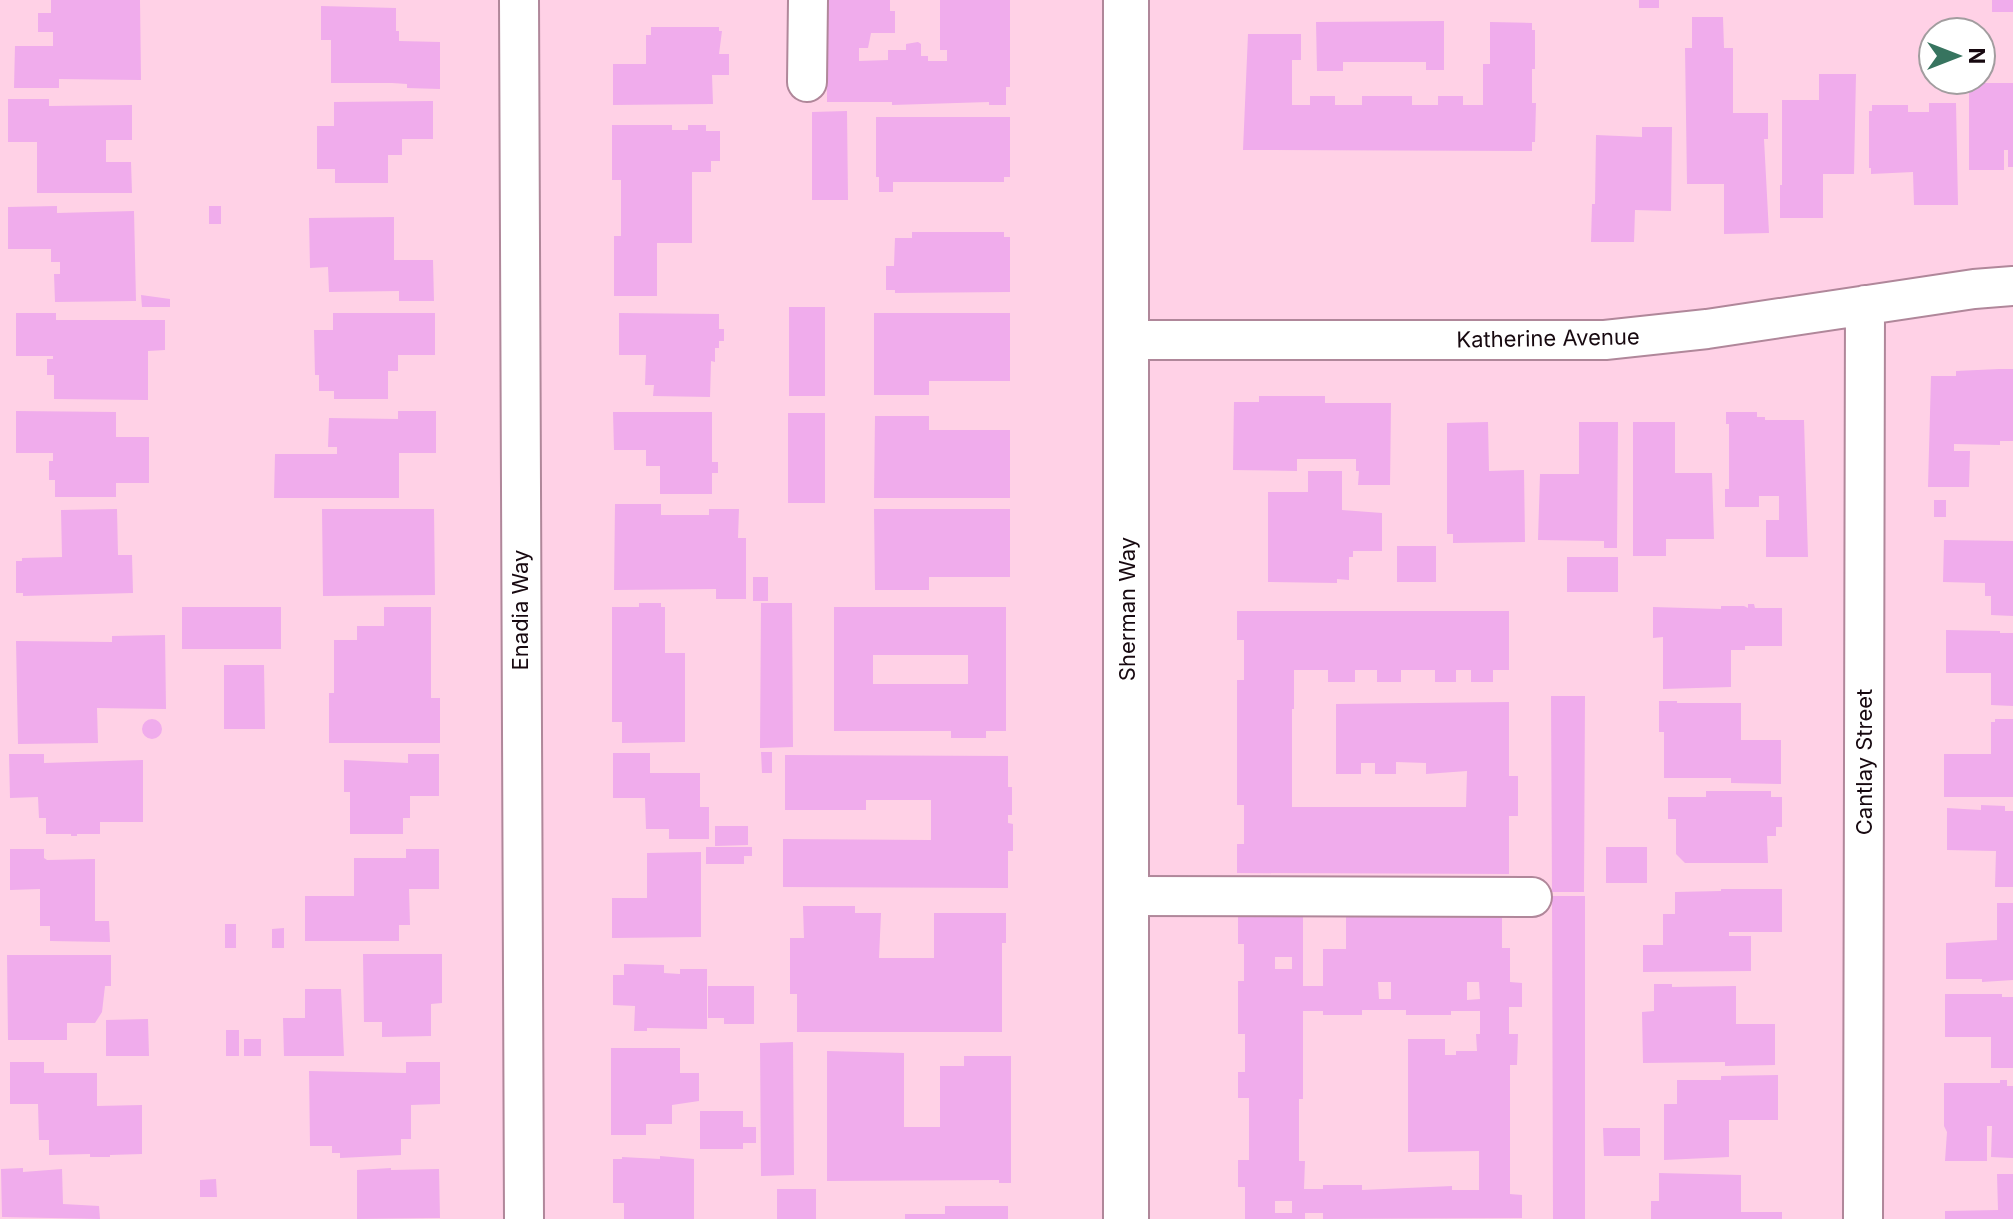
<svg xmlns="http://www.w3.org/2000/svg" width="2013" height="1219" viewBox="0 0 2013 1219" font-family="Inter,sans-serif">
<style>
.building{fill:#f0acec;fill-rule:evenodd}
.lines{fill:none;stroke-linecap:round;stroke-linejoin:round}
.minor-casing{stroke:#b0879a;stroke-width:42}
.major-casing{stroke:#b0879a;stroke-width:48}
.minor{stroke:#fff;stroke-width:38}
.major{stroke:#fff;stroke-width:44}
.labels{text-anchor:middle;stroke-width:6;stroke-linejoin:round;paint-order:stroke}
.street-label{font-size:22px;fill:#170910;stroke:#fff}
</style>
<rect width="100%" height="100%" fill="#ffd1e6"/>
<path class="building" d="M51,0H140L141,80L59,79V88H14L15,46H53V32H38V13H51Z
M827,0H890V11H895V33H871L868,48H859V61L888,60V50H906V44L918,42L921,44V56H928V61H947V50H940V0H1010V87H1006V105H989V102L892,105V102H827Z
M1639,0H1659V8H1639Z
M1992,0H2013V12H1992Z
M321,6L396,8V31H399V41L440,42V89L407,88V84L392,83H331V40H321Z
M1692,17H1723L1724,48H1733V113H1768V139H1764L1769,233L1724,234V184H1687L1685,48H1692Z
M1444,21V70H1426V62H1343V71H1317L1316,22Z
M1490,22L1532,23V30H1535V69H1532V103H1536L1535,142H1532V151L1243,150L1248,34H1301V60H1292V105H1310V96H1335V105H1362V96H1412V105H1438V96H1463V105H1483V64H1490Z
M651,27H719V31H722L719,54H729V75H712L713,104L613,105V64H646V35H651Z
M1819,74H1856L1854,174H1823V218H1780V185H1782V100H1819Z
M1969,83H2013V167H2008V150H2004V170H1969Z
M8,99H49V106L132,105V140H106V162H131L132,193H37V142H8Z
M433,101V139H402V155H388V183H335V169H317V126H334V102Z
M1929,103H1956L1958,205H1914L1913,172L1871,174V168H1869V111H1872V105H1908V112H1929Z
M847,111L848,200H812V112Z
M876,117H1010V177H1004V182H893V192H879V177H876Z
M612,125H672V130H688V125H706V131H720V161H711V172H692V243H657V296H614V236H621V180H612Z
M1642,127H1672L1671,211L1635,210L1634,242H1591L1592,204H1595L1596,135L1642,137Z
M57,206V213L134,211L136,301L55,302L54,274H60V262H51V249H8V207Z
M209,206H221V224H209Z
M394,217V260H433L434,301H399V291L329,292L328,267L310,268L309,218Z
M912,232H1004V237H1010V292L895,293V290H886V266H894L895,238H912Z
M141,295L170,299V307H142Z
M789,307H825V396H789Z
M16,313H56V320H165V350L148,351V400L54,399V375H47V359H53V356H16Z
M333,313H435V355H398V371H388V399H334V391H319V375H315L314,330H333Z
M619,313L719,314V329H724V341H719V348H715V362L711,361L710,397L653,396L654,385H645L646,355H619Z
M874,313H1010V381H929V395H874Z
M1999,369H2013V441H2000V445L1954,444V451H1970L1969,487H1928L1931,376H1956V371Z
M1259,396H1325V403H1391L1390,485H1358L1359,471H1356V459H1297V471L1233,470L1234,402H1259Z
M16,411L116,412V437H149V483H116V497H55V480H49V461H53V453H16Z
M398,411H436V453H399V498H274L275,454H337V447H328L329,418L398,419Z
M613,412H712V462H718V473H712V494H660V466H646V450H614Z
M1726,412H1757V417H1765V420H1804L1808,557H1766V520H1779V496H1759V507H1725V489H1729V424H1726Z
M788,413H825V503H788Z
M875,416H929V430H1010V498H874Z
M1488,422L1489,471L1524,470L1525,542L1453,543V534H1447V423Z
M1579,422H1618L1617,548H1604V541L1538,540L1540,474H1579Z
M1633,422H1675V473H1712L1714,539H1666V556H1633Z
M1308,471H1342V510L1382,513V551H1353V557H1349V580L1337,579V583L1268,582V492H1308Z
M1934,500H1946V517H1934Z
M615,504H661V515H709V509H739L738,538H746V599H716V589L614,590Z
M117,509L118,555H132L133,593L23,596V593H16V561H22V558L62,557L61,510Z
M322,509H434L435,595L323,596Z
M874,509H1010V577H929V590H875Z
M1944,540L2013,541V616L1991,615V596H1985V583L1943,582Z
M1397,546H1436V582H1397Z
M1567,557H1618V592H1567Z
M753,577H768V601H753Z
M639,603H661V607H665V653H685V742L622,743V722H612V607H639Z
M761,603H792L793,747L760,748Z
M1748,604H1754L1755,608H1782V646H1745V650H1731V687L1663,689V637L1653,638V607L1721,609V606H1744L1748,608Z
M182,607H281V649H182Z
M384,607H431V698H440V743H329V693H334V640H357V626H384Z
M834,607H1006V731H986V738H951V731H834ZM873,655H968V684H873Z
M1237,611H1509V670H1493V682H1471V670H1456V682H1435V670H1401V682H1377V670H1355V682H1328V670H1294V709H1292V807H1466L1467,771L1426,774V763L1396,762V774H1375V763H1361V774H1336V704L1509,702V776H1518V816H1509V874L1237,873V844H1244V805H1237V680H1244V640H1237Z
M1946,630L2000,631V633H2013V706L1991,705V673H1946Z
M165,635L166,709L97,708L98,743L18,744L16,641L112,642V636Z
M224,665H264L265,729H224Z
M1551,696H1585L1584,892H1552Z
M1659,701H1677V703H1741V740H1781V784L1731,783V778H1664V732H1659Z
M142 729a10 10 0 1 1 20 0a10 10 0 1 1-20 0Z
M1995,719H2013V797H1944V754H1991V722H1995Z
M761,752H772V773H762Z
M613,753H650V773H700V807H709V839H669V829H646L645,798H613Z
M9,754H44V763L143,760V822H100V834H77V836H71V834H46V818H39L38,797L10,798Z
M408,754H439V796H410V818H403V834H350V792H344V760L408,763Z
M785,755L1008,756V787H1012V815H1008V823L1013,824V851H1008V888L783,887V839L931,840V800H866V810H785Z
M1706,791H1771V797H1782V827H1776V836H1767L1768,863H1685L1676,854V819H1668V797H1706Z
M1981,805L2005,806V811H2013V887H1995L1996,851L1947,850V808L1981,810Z
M715,826H748V845L715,846Z
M706,847H752V856H744V864H706Z
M1606,847H1647V883H1606Z
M10,849H44V858L47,860L95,859V921H109L110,942L50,941V926H40V889L10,890Z
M406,849H439V889H409L410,925H399V941H305V896H354V858H406Z
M701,852V937L612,938V898H647V853Z
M1721,889H1782V932H1729V936H1751V971L1643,972V945H1663V914H1675V892L1721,891Z
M1552,896H1585V1219H1553Z
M1997,903H2013V980L1982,982V979H1946V943L1997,940Z
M803,906H855V913H881L879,958H934V913H1006V943H1002V1032H797V994H790V938H804Z
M1238,917H1303V986H1323V949H1346V917H1502V948H1510V982L1522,983V1007H1509V1034H1518L1517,1065H1510V1194L1522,1195V1218L1323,1219V1213H1305V1219H1245V1187H1238V1160H1249V1098H1238V1072H1245V1034H1238V981H1244V944H1238ZM1275,957H1292V969H1275ZM1378,982H1391V999H1379ZM1467,982H1479L1480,999L1467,1000ZM1362,1010H1406V1015H1451V1011H1480V1034H1476L1477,1051H1456V1055H1445V1039H1408V1152L1479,1151V1190H1452V1186L1362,1190V1185H1323V1189H1304L1305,1161H1299V1099H1303V1011H1323V1015H1362ZM1275,1201H1292V1213H1275Z
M225,924H236V948H225Z
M284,928V948H272V929Z
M363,954H442V1003L431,1004V1036L382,1037V1022H364Z
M7,955H111V986H105L102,1012L95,1023H67V1040H8Z
M624,964L664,965V973L680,974V969H707V1029L647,1028V1031H634L635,1006L613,1005V975H624Z
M1654,984H1672V987L1736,986V1024H1775V1065L1725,1066V1062L1643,1063L1642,1012L1654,1011Z
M708,986H754V1024H724V1018H708Z
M305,989H341L344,1056H284L283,1018H305Z
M1945,994H2002V997H2013V1068H1991V1037H1945Z
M148,1019L149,1056H106V1020Z
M226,1030H239V1056H226Z
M244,1039H261V1056H244Z
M793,1042L794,1175L761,1176L760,1043Z
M611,1048H680V1073H699V1101L672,1105V1124H646V1135H611Z
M827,1051L904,1053V1127H940V1066H964V1056H1011V1183H999V1180L827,1181Z
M10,1062H44V1073H97V1106L142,1105V1154L110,1155V1157H90V1154L49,1155V1140H39L38,1104H10Z
M406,1062H440V1104L411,1105V1139H401V1155L340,1158V1153H332V1146H310L309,1071L406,1073Z
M1778,1075V1120H1729V1157L1664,1160V1104H1677V1080H1721V1076Z
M2000,1080H2007V1086H2013V1158L1991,1157L1992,1126H1987V1161H1945L1947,1132L1944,1126V1083H2000Z
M700,1111H743V1127H756V1143H743V1149H700Z
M1603,1128H1640V1156H1604Z
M660,1156L694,1159V1219H624V1203H613V1159H622V1157L660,1159Z
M23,1168V1172L62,1169L63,1204L99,1206L100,1219L2,1217L1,1169Z
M391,1168V1170L439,1169L440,1218L357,1219V1170Z
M1659,1173L1741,1175V1212H1782V1219H1651V1201H1659Z
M1997,1174H2013V1219H1945V1211L1998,1210Z
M216,1179L217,1197H200V1180Z
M777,1189H816V1219H777Z
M945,1206H1008V1219H905V1214H945Z"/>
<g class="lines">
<defs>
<path id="minor" d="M519,0L524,1219
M807,82L808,0
M1128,340H1605L1707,329L1974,289L2013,286
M1127,896L1532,897
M1863,1219L1865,305"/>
<path id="major" d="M1126,0V1219"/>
</defs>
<use href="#minor" class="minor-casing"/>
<use href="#major" class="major-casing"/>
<use href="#minor" class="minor"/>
<use href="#major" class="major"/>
</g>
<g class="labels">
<g class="street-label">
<text transform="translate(1548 338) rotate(-1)" y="8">Katherine Avenue</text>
<text transform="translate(1127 609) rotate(-90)" y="8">Sherman Way</text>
<text transform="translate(520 610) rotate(-90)" y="8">Enadia Way</text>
<text transform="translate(1864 762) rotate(-90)" y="8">Cantlay Street</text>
</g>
</g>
<g transform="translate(1957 56) rotate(90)"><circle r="38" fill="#ffffff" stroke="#a29d9f" stroke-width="2"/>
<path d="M0-6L14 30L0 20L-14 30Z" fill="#37745f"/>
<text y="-12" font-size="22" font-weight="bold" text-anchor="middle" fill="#170910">N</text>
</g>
</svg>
